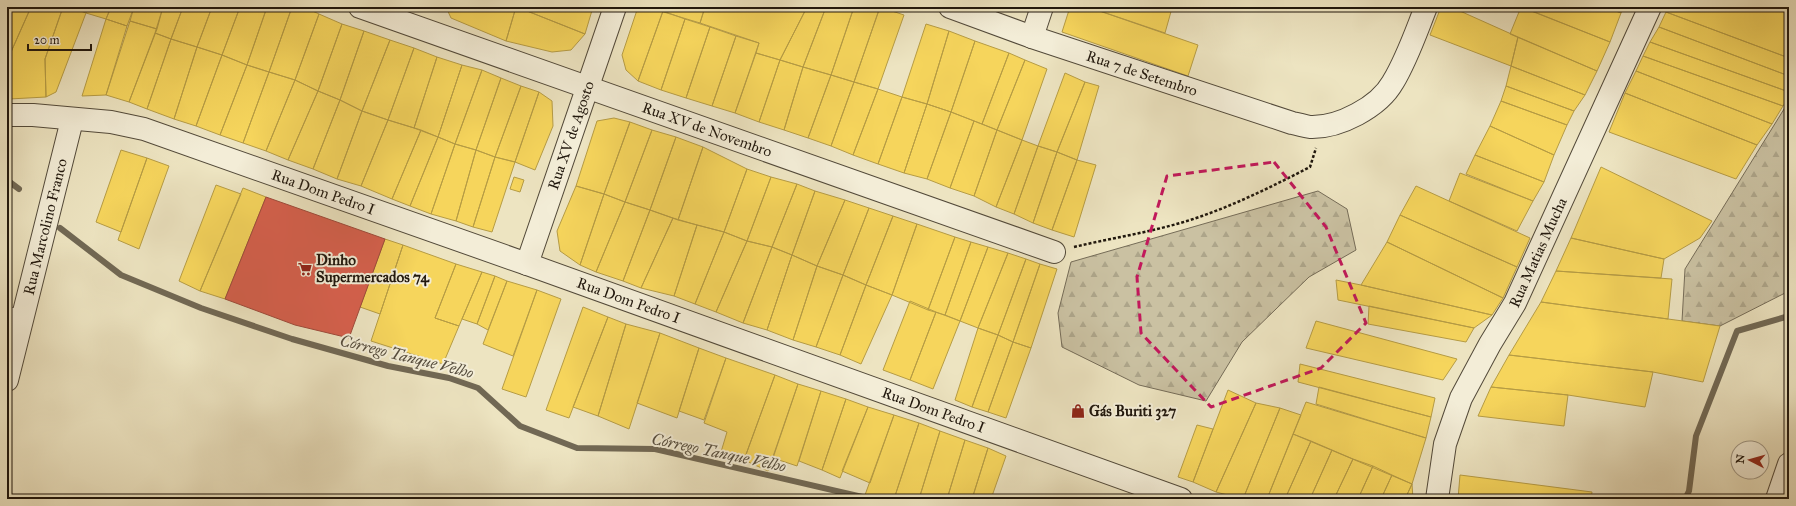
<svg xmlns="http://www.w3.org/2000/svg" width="1796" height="506" viewBox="0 0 1796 506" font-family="'IM FELL Great Primer',serif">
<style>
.forest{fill:url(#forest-firs);stroke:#756c58}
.homes{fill:#f6d55c;stroke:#b69c44}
.shops{fill:#d6604d;stroke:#9f4a3a}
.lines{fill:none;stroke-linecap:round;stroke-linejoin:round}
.stream{stroke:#716854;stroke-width:6}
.service-casing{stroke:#534a3a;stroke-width:12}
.minor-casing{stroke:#534a3a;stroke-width:24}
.path{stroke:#20170d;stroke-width:2.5;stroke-dasharray:3 2;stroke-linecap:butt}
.service{stroke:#f3edd7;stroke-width:11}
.minor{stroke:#f3edd7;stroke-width:22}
.marked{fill:none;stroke:#c2185b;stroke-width:3;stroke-dasharray:8 5;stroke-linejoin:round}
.labels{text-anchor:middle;stroke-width:4;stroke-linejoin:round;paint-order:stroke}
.street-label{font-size:15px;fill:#20170d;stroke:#f3edd7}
.poi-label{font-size:15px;font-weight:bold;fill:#20170d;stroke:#f3edd7;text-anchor:start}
.water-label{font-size:16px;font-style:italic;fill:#564d3d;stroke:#f3edd7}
</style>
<defs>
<pattern id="forest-firs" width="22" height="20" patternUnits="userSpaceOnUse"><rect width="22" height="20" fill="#cac1a2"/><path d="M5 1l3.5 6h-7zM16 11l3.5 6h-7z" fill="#ada58a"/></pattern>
</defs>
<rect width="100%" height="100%" fill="#ede4c1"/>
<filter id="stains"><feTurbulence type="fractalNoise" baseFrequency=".005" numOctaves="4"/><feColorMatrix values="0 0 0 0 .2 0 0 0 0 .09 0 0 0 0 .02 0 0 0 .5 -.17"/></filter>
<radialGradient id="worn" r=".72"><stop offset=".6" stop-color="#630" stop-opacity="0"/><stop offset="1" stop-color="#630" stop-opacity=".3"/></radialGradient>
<path class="forest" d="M1789,101V291L1720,326L1682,321L1685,269Z
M1318,191L1347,209L1356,250L1309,277L1242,342L1206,401L1139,385L1062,347L1058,313L1071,262Z"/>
<path class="homes" d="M7,7H31L11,52L9,99H7Z
M31,7H63L45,59L46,97L9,99L11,52Z
M63,7H70L86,13L56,92L46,97L45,59Z
M88,7H111L106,19L86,13Z
M111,7H134L127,26L106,19Z
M134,7H163L157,29L130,21Z
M163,7H183L171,39L155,33Z
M183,7H212L197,47L171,39Z
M212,7H240L222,55L197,47Z
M240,7H267L247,65L222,55Z
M267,7H292L269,72L247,65Z
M292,7H304L319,14L295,80L269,72Z
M446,7H516L506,41L451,18Z
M516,7H517L585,34L571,50L552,52L506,41Z
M517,7H593L585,34Z
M638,7H649L663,11L638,81L626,70L622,55Z
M647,7H705L700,23Z
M705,7H807L780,60L756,53L759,43L700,23Z
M807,7H826L803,67L780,60Z
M826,7H854L831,75L803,67Z
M854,7H880L854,82L831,75Z
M880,7L904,15L878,89L854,82Z
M1070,7H1088L1198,45L1188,76L1062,32Z
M1088,7H1168L1172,8L1165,33Z
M1441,7H1451L1518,37L1511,66L1430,35Z
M1521,7L1610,42L1597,71L1510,34Z
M1522,7H1606L1621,13L1610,42Z
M1606,7H1624L1621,13Z
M1668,7H1789V58L1666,12Z
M663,11L685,19L661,90L638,81Z
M1666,12L1789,58V76L1659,27Z
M319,14L342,24L318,91L295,80Z
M106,19L127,26L106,95L82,96Z
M685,19L710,27L686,98L661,90Z
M130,21L157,29L129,102L106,95Z
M342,24L364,31L340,100L318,91Z
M926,24L949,31L927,104L902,97Z
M710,27L736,36L712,106L686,98Z
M1659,27L1789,76V92L1650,42Z
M364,31L390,40L362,111L340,100Z
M949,31L975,41L951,112L927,104Z
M155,33L171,39L147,109L129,102Z
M736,36L759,43L735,113L712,106Z
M1518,37L1597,71L1585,95L1511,66Z
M171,39L197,47L174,119L147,109Z
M390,40L414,48L388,120L362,111Z
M975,41L1009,53L982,124L951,112Z
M1650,42L1789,92V97L1783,106L1643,56Z
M197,47L222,55L196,126L174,119Z
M414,48L437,57L414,128L388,120Z
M756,53L780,60L759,122L735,113Z
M1009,53L1025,60L997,130L982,124Z
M222,55L247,65L220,135L196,126Z
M1643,56L1783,106L1772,124L1636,71Z
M437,57L462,65L438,137L414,128Z
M780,60L803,67L784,130L759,122Z
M1025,60L1047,69L1022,140L997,130Z
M247,65L269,72L243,143L220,135Z
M462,65L482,70L455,144L438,137Z
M1511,66L1585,95L1574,111L1506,86Z
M803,67L831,75L808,138L784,130Z
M482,70L501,78L476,150L455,144Z
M1636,71L1772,124L1757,145L1625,93Z
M269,72L295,80L266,151L243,143Z
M1065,73L1085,82L1057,152L1038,146Z
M831,75L854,82L831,146L808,138Z
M501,78L521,86L495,157L476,150Z
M295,80L318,91L288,160L266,151Z
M854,82L878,89L853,155L831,146Z
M1085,82L1099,86L1077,160L1057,152Z
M521,86L539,92L515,162L495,157Z
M1506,86L1574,111L1567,125L1501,101Z
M878,89L902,97L878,164L853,155Z
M318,91L340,100L313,169L288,160Z
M539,92L552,101L553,126L535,170L515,162Z
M1625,93L1757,145L1736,179L1609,132Z
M902,97L927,104L904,173L878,164Z
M340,100L362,111L337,179L313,169Z
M1501,101L1567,125L1554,155L1490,126Z
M927,104L951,112L927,179L904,173Z
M362,111L388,120L361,186L337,179Z
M951,112L974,121L950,188L927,179Z
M614,118L630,122L604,194L576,186L597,121Z
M388,120L421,130L392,199L361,186Z
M974,121L997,130L974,196L950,188Z
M630,122L652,130L625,202L604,194Z
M1490,126L1554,155L1544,182L1475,155Z
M421,130L438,137L410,206L392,199Z
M652,130L676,137L650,210L625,202Z
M997,130L1022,140L996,207L974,196Z
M438,137L455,144L431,214L410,206Z
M676,137L703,147L678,220L650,210Z
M1022,140L1038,146L1014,214L996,207Z
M455,144L476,150L456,221L431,214Z
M1038,146L1057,152L1033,223L1014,214Z
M703,147L747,169L724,232L678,220Z
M121,150L147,158L121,232L96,222Z
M476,150L495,157L473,227L456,221Z
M1057,152L1077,160L1052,230L1033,223Z
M1475,155L1544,182L1533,201L1466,174Z
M495,157L515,162L492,232L473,227Z
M147,158L169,166L139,249L118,240Z
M1077,160L1096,165L1074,237L1052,230Z
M1601,167L1712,221L1700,238L1664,259L1571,238Z
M747,169L771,177L747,241L724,232Z
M1460,173L1533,201L1517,231L1449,201Z
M514,177L524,180L520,192L510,189Z
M771,177L797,184L772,247L747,241Z
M797,184L815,191L792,255L772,247Z
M216,185L241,194L200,291L179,281Z
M576,186L604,194L580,265L560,251L557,231Z
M1416,186L1530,238L1517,267L1400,215Z
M243,188L266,197L225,299L200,291Z
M815,191L845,200L817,266L792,255Z
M604,194L625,202L596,272L580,265Z
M845,200L869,208L843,275L817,266Z
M625,202L650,210L623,281L596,272Z
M869,208L893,216L866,285L843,275Z
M650,210L673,218L641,288L623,281Z
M1400,215L1517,267L1503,298L1387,242Z
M893,216L917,224L892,295L866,285Z
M673,218L697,225L674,296L641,288Z
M917,224L955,237L928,310L892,295Z
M697,225L724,232L695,304L674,296Z
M724,232L747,241L716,312L695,304Z
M955,237L971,242L945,315L928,310Z
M1571,238L1664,259L1661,278L1556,271Z
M385,239L403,245L380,314L360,307Z
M747,241L772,247L743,323L716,312Z
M971,242L988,247L960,321L945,315Z
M1387,242L1503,298L1492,315L1361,285Z
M403,245L456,264L435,318L459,326L443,364L371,341Z
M772,247L792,255L767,330L743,323Z
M988,247L1008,253L978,328L960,321Z
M1008,253L1026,259L998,335L978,328Z
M792,255L817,266L793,340L767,330Z
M1026,259L1040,264L1013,342L998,335Z
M456,264L482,272L459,326L435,318Z
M1040,264L1057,269L1031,348L1013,342Z
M817,266L843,275L816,347L793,340Z
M1556,271L1672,279L1668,319L1541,302Z
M482,272L495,276L477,324L462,319Z
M843,275L866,285L840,355L816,347Z
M495,276L507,281L488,330L477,324Z
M1336,280L1361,285L1492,315L1474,328L1338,300Z
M507,281L537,290L513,356L483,344Z
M866,285L892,295L861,364L840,355Z
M537,290L561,299L526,397L502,389Z
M910,301L936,312L910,380L883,370Z
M1541,302L1668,319L1720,326L1703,382L1653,372L1509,355Z
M1369,306L1474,328L1466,342L1368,324Z
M583,307L608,317L569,418L546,410Z
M936,312L960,321L933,389L910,380Z
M608,317L626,324L598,416L573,407Z
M1316,321L1457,359L1443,380L1306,348Z
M626,324L660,333L629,429L598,416Z
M978,328L998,335L972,407L955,400Z
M660,333L699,348L677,418L637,403Z
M998,335L1013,342L988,412L972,407Z
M1013,342L1031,348L1006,418L988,412Z
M699,348L726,358L704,420L679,411Z
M1509,355L1653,372L1645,407L1568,395L1491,387Z
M726,358L775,375L744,460L721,452L727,432L704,423Z
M1300,364L1435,398L1431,417L1298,382Z
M775,375L798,384L768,471L744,460Z
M798,384L821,391L797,466L773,458Z
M1319,387L1431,417L1426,438L1316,404Z
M1491,387L1568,395L1564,426L1478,416Z
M1228,390L1256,403L1216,492L1193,482Z
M821,391L846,399L822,470L799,461Z
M846,399L868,407L840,478L822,470Z
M1306,402L1426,438L1412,484L1293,434Z
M1256,403L1280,408L1243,499L1216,492Z
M868,407L894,415L870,483L842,471Z
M1280,408L1301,415L1267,499H1243Z
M894,415L919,423L894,499H882L865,495Z
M919,423L940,431L919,499H894Z
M1197,425L1213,429L1193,482L1178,477Z
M940,431L965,440L947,499H919Z
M1293,434L1311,441L1285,499H1267Z
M965,440L988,448L972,499H947Z
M1311,441L1332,450L1310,499H1285Z
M988,448L1006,456L991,499H972Z
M1332,450L1353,459L1334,499H1310Z
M1353,459L1373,466L1358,499H1334Z
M1373,466L1392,475L1381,499H1358Z
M1392,475L1412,484L1405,499H1381Z
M1460,475L1592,492L1591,499H1458Z
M1412,484L1413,499H1405Z"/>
<path class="shops" d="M266,197L385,239L349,338L295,325L225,299Z"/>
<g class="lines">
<path class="stream" d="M7,180L19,189
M60,228L121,275L201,308L292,339L388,366L449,378L478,388L520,426L577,448L655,449L871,499
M1685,499L1689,491L1696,436L1737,331L1789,316"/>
<defs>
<path id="service" d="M7,312L23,316"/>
<g id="minor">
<path id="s1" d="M360,7L1054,252"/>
<path id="s2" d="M950,7L1032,37L1292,123C1298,124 1304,126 1310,127C1339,128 1379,107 1393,82C1407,59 1416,32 1426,7"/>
<path d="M1032,37L1042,7"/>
<path id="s3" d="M7,115H33L111,122L144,129L527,264L1181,499"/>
<path id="s4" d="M527,264L615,7"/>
<path id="s5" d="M7,380L72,120"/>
<path id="s6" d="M1437,499L1445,444L1461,398L1490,344L1515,303L1650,7"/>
<path d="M1777,499L1789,464"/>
</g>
</defs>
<use href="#service" class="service-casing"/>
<use href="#minor" class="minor-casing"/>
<path class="path" d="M1074,247C1116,237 1160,231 1202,216C1239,203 1275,185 1310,167L1316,148"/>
<use href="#service" class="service"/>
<use href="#minor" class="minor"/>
</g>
<path class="marked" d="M1274,162L1326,227L1366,323L1321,368L1211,407L1141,333L1137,277L1167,176Z"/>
<defs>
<symbol id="supermarket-bare" viewBox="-9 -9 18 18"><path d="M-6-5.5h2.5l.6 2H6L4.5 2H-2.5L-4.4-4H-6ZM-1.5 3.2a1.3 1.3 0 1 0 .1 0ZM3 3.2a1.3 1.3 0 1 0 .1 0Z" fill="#8f2418" stroke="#f3edd7" stroke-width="2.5" paint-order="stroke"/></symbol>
<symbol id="shop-bare" viewBox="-9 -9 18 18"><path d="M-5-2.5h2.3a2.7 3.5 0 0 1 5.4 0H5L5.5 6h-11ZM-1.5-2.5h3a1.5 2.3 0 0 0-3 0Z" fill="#8f2418" stroke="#f3edd7" stroke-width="2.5" paint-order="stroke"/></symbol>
</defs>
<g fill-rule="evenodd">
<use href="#supermarket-bare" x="295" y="259" width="20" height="20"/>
<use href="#shop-bare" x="1068" y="401" width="20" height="20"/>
</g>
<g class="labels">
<g class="street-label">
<text dy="5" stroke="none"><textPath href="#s2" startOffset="203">Rua 7 de Setembro</textPath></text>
<text dy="5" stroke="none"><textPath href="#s1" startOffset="368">Rua XV de Novembro</textPath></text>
<text dy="5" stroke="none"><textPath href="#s4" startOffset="136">Rua XV de Agosto</textPath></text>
<text dy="5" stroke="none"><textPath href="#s3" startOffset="328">Rua Dom Pedro I</textPath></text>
<text dy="5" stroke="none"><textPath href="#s5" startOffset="158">Rua Marcolino Franco</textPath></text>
<text dy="5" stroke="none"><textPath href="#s6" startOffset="269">Rua Matias Mucha</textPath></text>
<text dy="5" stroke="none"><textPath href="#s3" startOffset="652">Rua Dom Pedro I</textPath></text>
<text dy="5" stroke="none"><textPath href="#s3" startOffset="976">Rua Dom Pedro I</textPath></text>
</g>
<g class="poi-label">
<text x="316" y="265">Dinho<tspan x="316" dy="17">Supermercados 74</tspan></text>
<text x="1089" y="416">Gás Buriti 327</text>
</g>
<g class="water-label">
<text transform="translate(407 356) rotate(14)" y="6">Córrego Tanque Velho</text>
<text transform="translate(719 452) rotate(12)" y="6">Córrego Tanque Velho</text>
</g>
</g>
<rect width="1796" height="506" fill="none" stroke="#ede4c1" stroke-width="24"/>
<rect x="8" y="8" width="1780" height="490" fill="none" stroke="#20170d" stroke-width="2"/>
<rect x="12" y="12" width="1772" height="482" fill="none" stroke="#20170d"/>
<g transform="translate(1750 460) rotate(276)"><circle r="19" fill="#f3edd7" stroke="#9f9786"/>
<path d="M0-3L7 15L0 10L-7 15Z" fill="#8f2418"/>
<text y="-6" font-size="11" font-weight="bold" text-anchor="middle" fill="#20170d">N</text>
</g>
<path d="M28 44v6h63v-6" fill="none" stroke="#20170d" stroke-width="2"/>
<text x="34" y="44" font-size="12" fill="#20170d" stroke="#f3edd7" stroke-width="3" paint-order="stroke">20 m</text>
<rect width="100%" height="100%" filter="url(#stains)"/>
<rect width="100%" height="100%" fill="url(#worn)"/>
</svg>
